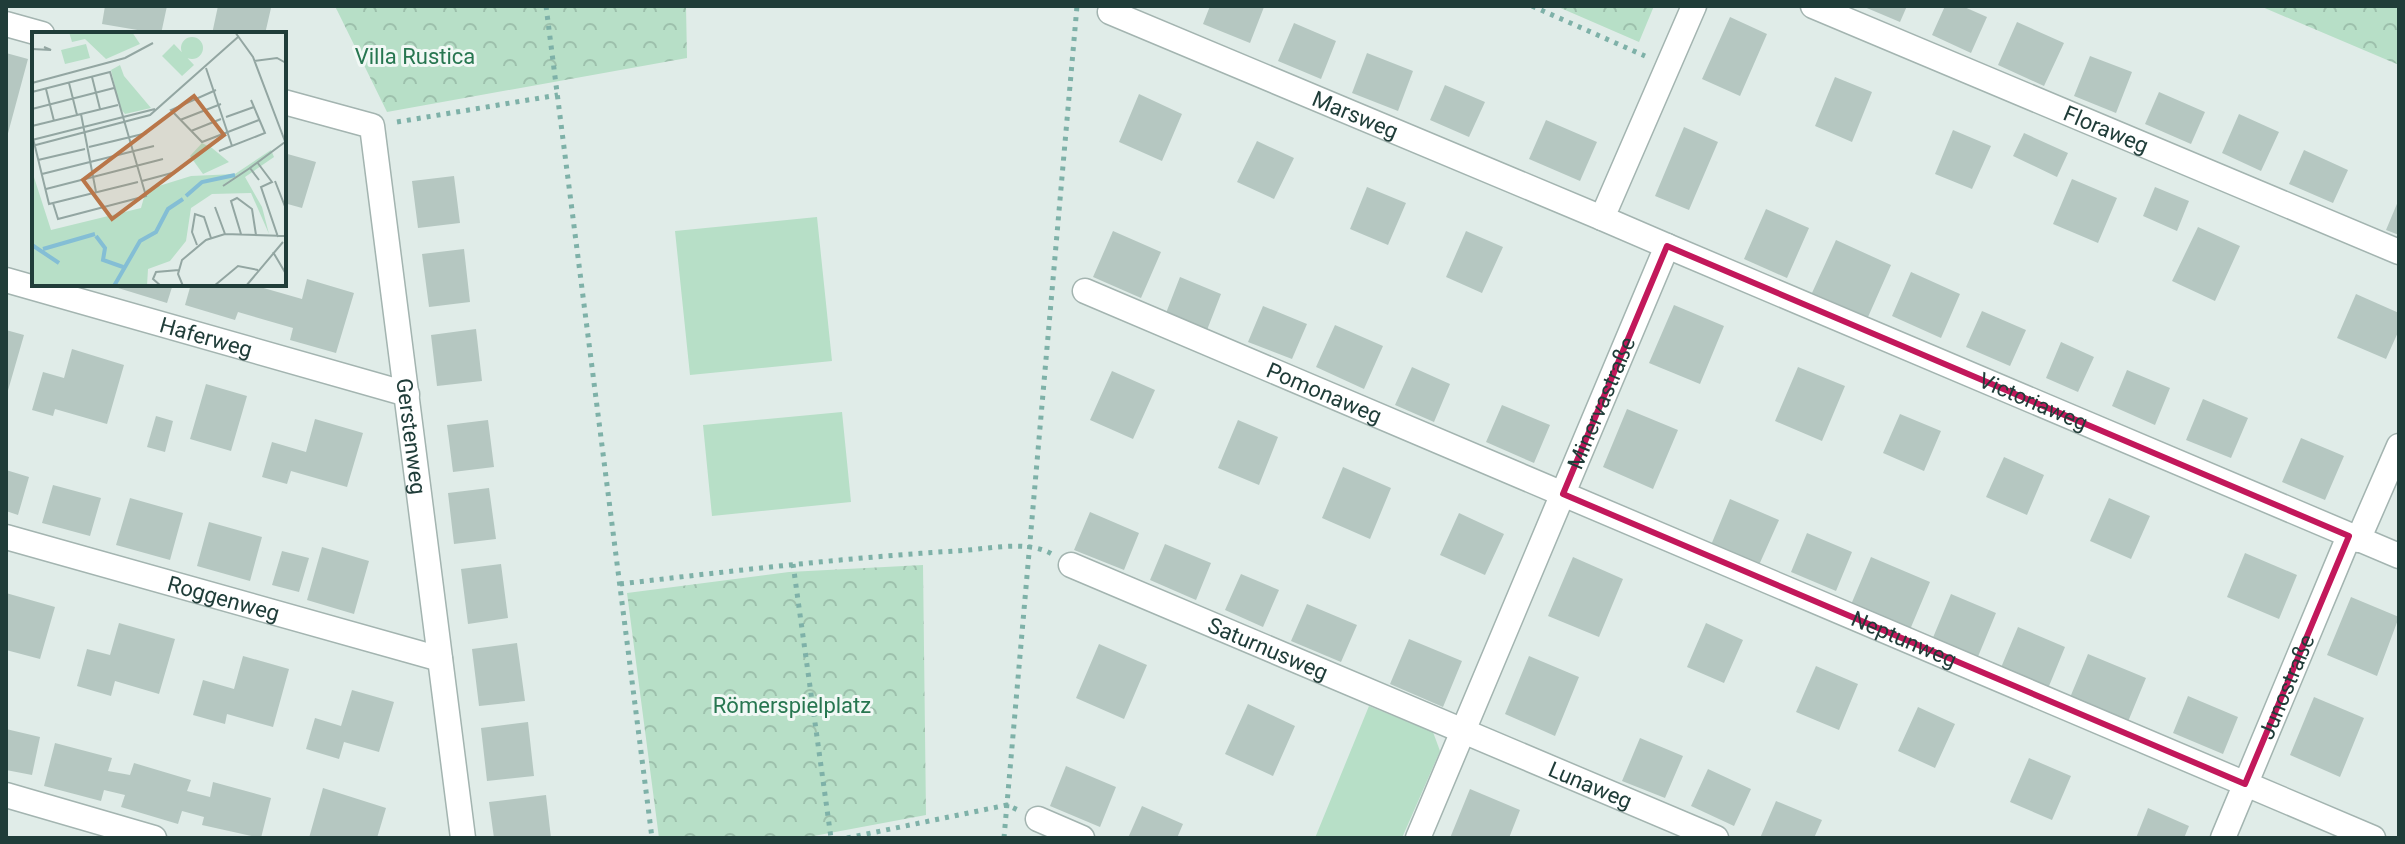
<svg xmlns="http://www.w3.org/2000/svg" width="2405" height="844" viewBox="0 0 2405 844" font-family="Roboto,sans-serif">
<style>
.grass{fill:#b7dfc7}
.forest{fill:url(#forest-crowns)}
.building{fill:#b5c7c1}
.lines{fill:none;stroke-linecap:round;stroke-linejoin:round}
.minor-casing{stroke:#a3b4b0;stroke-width:27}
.path{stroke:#7eb1a8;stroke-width:5;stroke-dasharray:4 6;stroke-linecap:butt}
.minor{stroke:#fff;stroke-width:24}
.marked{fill:none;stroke:#c2185b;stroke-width:6;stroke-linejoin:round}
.labels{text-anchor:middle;stroke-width:6;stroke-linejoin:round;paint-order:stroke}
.park-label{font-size:22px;fill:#277650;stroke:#f1f8f5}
.street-label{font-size:22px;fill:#203d39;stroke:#f1f8f5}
.inset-river{fill:none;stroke:#84bed5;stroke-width:4}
.inset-road{fill:none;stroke:#93a6a2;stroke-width:2}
.view{fill:#b97649;fill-opacity:0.15;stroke:#b97649;stroke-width:4}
.inset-edge{fill:none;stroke:#203d39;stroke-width:4}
</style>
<defs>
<pattern id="forest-crowns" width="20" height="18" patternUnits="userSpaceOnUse" patternTransform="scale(2)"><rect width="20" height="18" fill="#b7dfc7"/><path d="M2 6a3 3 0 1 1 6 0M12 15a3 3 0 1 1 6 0" fill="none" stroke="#9dc0ac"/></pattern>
</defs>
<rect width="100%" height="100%" fill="#e0ece8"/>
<path class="grass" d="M817,217L832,361L690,375L675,231Z
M842,412L851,502L712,516L703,425Z
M1369,706L1433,732L1440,751L1402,838H1315Z"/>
<path class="forest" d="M335,6H686L687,58L387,112Z
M1556,6H1654L1639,42Z
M2260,6H2399V65Z
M923,565L926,815L803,838H659L627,593L789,572Z"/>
<path class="building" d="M105,6H167L161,34L102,24Z
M218,6L271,8L265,34H212Z
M1210,6H1261L1264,7L1250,43L1203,24Z
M1862,6H1907L1900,22Z
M1945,6H1962L1987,17L1971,53L1932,35Z
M1730,17L1767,34L1740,96L1702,79Z
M2017,22L2064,43L2044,86L1998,65Z
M1294,23L1336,41L1321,79L1278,61Z
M6,53L28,59L7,137H6Z
M1367,53L1413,71L1398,111L1352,93Z
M2090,56L2132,72L2116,113L2074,96Z
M1835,77L1872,92L1852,142L1815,126Z
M1445,85L1485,102L1469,137L1430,120Z
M2159,92L2205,112L2191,144L2145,124Z
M1139,94L1182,114L1162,161L1119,142Z
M2239,114L2279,132L2261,171L2222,153Z
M1546,120L1597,142L1580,181L1529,159Z
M1684,127L1718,142L1689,210L1655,196Z
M1953,130L1991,146L1972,189L1935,174Z
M2024,133L2068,153L2057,177L2013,156Z
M1257,141L1294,158L1274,199L1237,182Z
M2304,150L2348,170L2333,203L2289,184Z
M284,153L316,162L302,208L284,203Z
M454,176L460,223L418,228L412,181Z
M2072,179L2117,198L2098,243L2053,224Z
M1367,187L1406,203L1388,245L1350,229Z
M2155,187L2189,201L2177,231L2143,216Z
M2399,199V235L2386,230Z
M1766,209L1809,228L1787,278L1744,259Z
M2198,227L2240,246L2215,301L2172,281Z
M1113,231L1161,252L1141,298L1093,277Z
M1466,231L1503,247L1482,293L1446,277Z
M1836,240L1891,265L1868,317L1812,293Z
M464,249L470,302L429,307L422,254Z
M1911,272L1960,294L1941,338L1892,316Z
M1180,277L1221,294L1207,330L1166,313Z
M307,279L354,293L336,353L290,340L293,328L238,312L235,320L185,305L191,284H250L302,299Z
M105,284H173L167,303Z
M2356,294L2399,313V330L2386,359L2337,338Z
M1674,305L1724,326L1700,384L1649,363Z
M1263,306L1307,324L1292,359L1248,342Z
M1982,311L2026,330L2010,366L1966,347Z
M1335,325L1383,346L1364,389L1316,367Z
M476,329L482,381L437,386L431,335Z
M6,330L24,335L7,394H6Z
M2061,342L2094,357L2078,392L2046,378Z
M72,349L124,365L107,424L55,409L53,416L32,410L43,372L64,378Z
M1412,367L1450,384L1434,422L1395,405Z
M1798,367L1845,386L1822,441L1775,421Z
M2127,370L2170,388L2155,425L2112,406Z
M1112,371L1155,390L1133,439L1090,420Z
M206,384L247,396L231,451L190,439Z
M2203,399L2248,418L2231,458L2186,440Z
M1502,405L1550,425L1534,463L1486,442Z
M1627,409L1678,430L1653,489L1603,467Z
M1900,414L1941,431L1924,471L1883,453Z
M156,416L173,421L165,452L147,447Z
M315,419L363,433L347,487L291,471L287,484L262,477L272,442L306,452Z
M488,420L494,467L453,472L447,425Z
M1238,420L1278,437L1259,485L1218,468Z
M2301,438L2344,456L2325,500L2282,482Z
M2004,457L2044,475L2027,515L1986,497Z
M1343,467L1391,488L1370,539L1322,518Z
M6,470L29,477L18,515L6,511Z
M53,485L101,498L90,536L42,523Z
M489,488L496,539L454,544L448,493Z
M130,498L183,513L170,560L116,545Z
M2109,498L2150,516L2131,559L2090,541Z
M1730,499L1779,520L1759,565L1711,545Z
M1090,512L1139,533L1124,570L1074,550Z
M1459,513L1504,534L1485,575L1440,555Z
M209,522L262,537L250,581L197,566Z
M1807,533L1852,552L1836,591L1791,572Z
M1165,544L1211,563L1196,600L1150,580Z
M322,547L369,561L354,614L307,600Z
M282,551L309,558L299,592L272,585Z
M2245,553L2297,575L2279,619L2227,597Z
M1573,557L1623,579L1599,637L1548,616Z
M1871,557L1930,582L1909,632L1850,607Z
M501,564L508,618L468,624L461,569Z
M1241,574L1279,590L1263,627L1225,610Z
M6,593L55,607L40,659L6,650Z
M1951,594L1996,613L1977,659L1932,640Z
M2351,597L2399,617L2377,676L2327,655Z
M1307,604L1357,625L1341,662L1291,641Z
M119,623L175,639L159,694L115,681L111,696L77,686L87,649L110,655Z
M1706,623L1743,640L1724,683L1687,667Z
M2018,627L2065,647L2047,691L2000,670Z
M1409,639L1462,661L1443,707L1390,684Z
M517,643L525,701L479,706L472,649Z
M1099,644L1147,665L1124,719L1076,698Z
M2088,654L2146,678L2127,724L2069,700Z
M243,656L289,669L273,727L227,714L225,724L193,715L203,680L234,689Z
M1529,656L1579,677L1555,736L1505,714Z
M1816,666L1858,684L1839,730L1796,712Z
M352,690L394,702L379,752L344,742L339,759L306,749L315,718L341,726Z
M2188,696L2238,717L2223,754L2173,733Z
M2314,697L2364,718L2340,777L2290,755Z
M1248,704L1295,726L1273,776L1225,754Z
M1918,707L1955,724L1935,768L1898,751Z
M528,722L534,776L487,781L481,728Z
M6,729L40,737L32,775L6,770Z
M1640,738L1683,756L1665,798L1622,781Z
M55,743L112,758L108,771L130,775L134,763L191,780L187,791L210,797L213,782L271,798L261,838L202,825L204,817L182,811L178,824L121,807L125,795L104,790L101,801L44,786Z
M2029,758L2071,776L2052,820L2010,802Z
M1066,766L1116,787L1100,827L1050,806Z
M1708,769L1751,789L1734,826L1691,806Z
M323,788L386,808L377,838H309Z
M1470,789L1520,810L1509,838H1450Z
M546,795L551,838H494L489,802Z
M1776,801L1822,820L1814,838H1760Z
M1142,806L1183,824L1177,838H1128Z
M2148,808L2189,826L2184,838H2136Z"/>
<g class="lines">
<defs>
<g id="minor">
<path id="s1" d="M1813,6L2399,252"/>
<path id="s2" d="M1110,12L1602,218"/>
<path d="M6,24L42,34"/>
<path id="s3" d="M284,102L372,126L463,838"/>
<path id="s4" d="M1667,246L2399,556"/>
<path id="s5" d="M6,280L407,394"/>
<path id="s6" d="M1085,291L2373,838"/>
<path id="s7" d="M6,537L440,659"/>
<path d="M2358,540L2399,446"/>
<path id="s8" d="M1071,565L1716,838"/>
<path d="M6,795L154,838"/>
<path d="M1038,819L1082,838"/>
<path id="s9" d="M1418,838L1667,246L1602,218L1694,6"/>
<path id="s10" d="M2223,838L2349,536"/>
</g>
</defs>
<use href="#minor" class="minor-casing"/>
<path class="path" d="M546,6L652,838
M1532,6L1645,56
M397,122L558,95
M793,564L831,838
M620,584C731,571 843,558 955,551C984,550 1026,539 1052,554
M847,838L1007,805L1018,810
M1004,838L1077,6"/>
<use href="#minor" class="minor"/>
</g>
<path class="marked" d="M1667,246L2349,536L2245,784L1563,494Z"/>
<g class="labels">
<g class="park-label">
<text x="415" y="64">Villa Rustica</text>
<text x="792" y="713">Römerspielplatz</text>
</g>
<g class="street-label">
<text dy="8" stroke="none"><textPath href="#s2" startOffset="266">Marsweg</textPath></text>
<text dy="8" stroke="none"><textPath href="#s1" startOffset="318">Floraweg</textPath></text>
<text dy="8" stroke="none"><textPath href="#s5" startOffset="208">Haferweg</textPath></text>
<text dy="8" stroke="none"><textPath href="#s6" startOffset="260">Pomonaweg</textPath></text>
<text dy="8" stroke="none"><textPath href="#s4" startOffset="398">Victoriaweg</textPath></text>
<text dy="8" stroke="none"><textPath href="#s9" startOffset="472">Minervastraße</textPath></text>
<text dy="8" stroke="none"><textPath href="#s3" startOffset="404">Gerstenweg</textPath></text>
<text dy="8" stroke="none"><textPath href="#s7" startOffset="226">Roggenweg</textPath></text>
<text dy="8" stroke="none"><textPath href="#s6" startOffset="890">Neptunweg</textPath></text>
<text dy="8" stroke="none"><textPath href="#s8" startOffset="214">Saturnusweg</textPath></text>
<text dy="8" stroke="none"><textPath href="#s10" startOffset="164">Junostraße</textPath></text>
<text dy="8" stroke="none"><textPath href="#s8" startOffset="564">Lunaweg</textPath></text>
</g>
</g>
<g transform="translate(32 32)">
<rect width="254" height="254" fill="#e0ece8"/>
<path d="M37,0H100L108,12L74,27L53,7L40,10ZM149 16a11 11 0 1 1 22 0a11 11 0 1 1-22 0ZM54,12L58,26L33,32L29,18ZM142,12L162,33L150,44L130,24ZM88,33L92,44L119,76L93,82L88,76L79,38Z" fill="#b7dfc7"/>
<path d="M170,111L180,116L197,130L171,142L158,124ZM239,118L242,125L213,145L230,175L237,202L219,161L180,162L159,176L154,209L138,229L116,237L115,254H0V139L19,198L109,176L114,158L159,144L203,142Z" fill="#b7dfc7"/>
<path class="inset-river" d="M154,164L170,150L203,143M64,204L73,216L71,228L91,235M0,213L27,231M11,217L63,202M82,254L108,209L124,200L136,177L151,167"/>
<path class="inset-road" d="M203,0L221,25L254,112M0,17L19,18L12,15M222,29L245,26L254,31M174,36L200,114M60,45L68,77M0,51L93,26L121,11M37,51L45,83M14,57L22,89M184,58L139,78L170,110L227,88M0,60L78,40L114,164L26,187L21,171M0,77L82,56M49,82L64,160M194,85L222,75M148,88L189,72M0,94L86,73M159,99L189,87M0,102L17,172L106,150M0,108L123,77M0,114L118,83L206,5M57,115L115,101M187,119L233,101L219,68M6,128L53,117M225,130L240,150L229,155L246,205M10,142L122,114M227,148L218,136L253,110M110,149L140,141M243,149L254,177M191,154L218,136M14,157L131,127M183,175L193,202M209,202L199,169L205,166L220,177L224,203M165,213L160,200L163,182L172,185L179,206M241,220L254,242M129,254L121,247L124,240L147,238M151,254L146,242L150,228L174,208L193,202L254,204M182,254L206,234L226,238M214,254L251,210"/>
<path class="view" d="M162,64L192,103L80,187L51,148Z"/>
<rect width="254" height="254" class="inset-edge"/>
</g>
<rect width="2405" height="844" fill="none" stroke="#203d39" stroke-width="16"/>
</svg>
